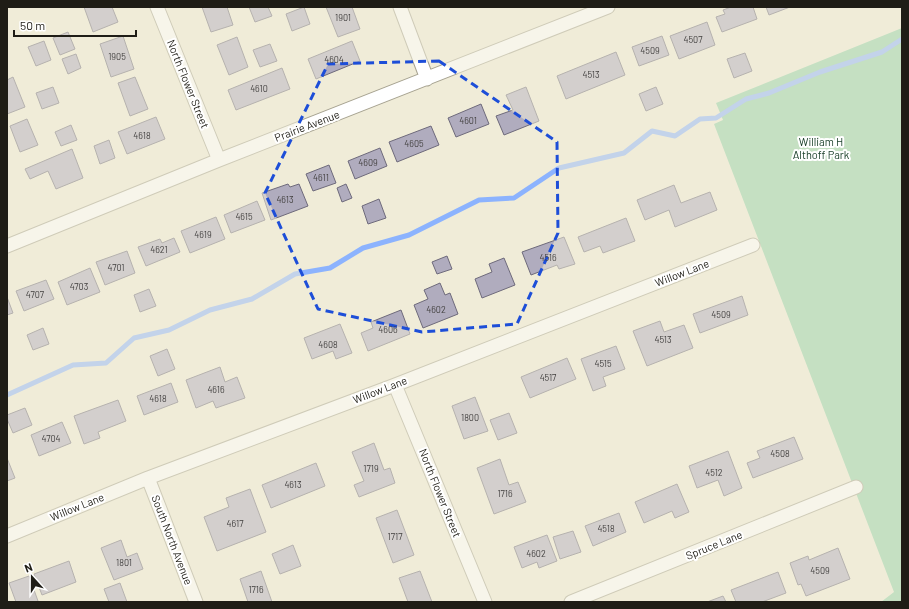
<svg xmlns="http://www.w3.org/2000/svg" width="909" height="609" viewBox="0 0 909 609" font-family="Barlow,sans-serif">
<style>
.green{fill:#90d0a7}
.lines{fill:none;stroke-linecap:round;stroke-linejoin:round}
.stream{stroke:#8cb3fe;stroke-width:5}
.building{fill:#b0acbe;stroke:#6e6a7b}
.minor-casing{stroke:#a7a391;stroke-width:15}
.minor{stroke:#fff;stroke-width:13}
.marked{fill:none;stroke:#1d4ed8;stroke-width:3;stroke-dasharray:8 5;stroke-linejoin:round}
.labels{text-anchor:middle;stroke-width:4;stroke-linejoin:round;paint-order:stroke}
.number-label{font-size:9px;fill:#434140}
.street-label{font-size:11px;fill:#1f1d16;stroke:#fff}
.park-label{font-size:11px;fill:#1c412b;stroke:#fff}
</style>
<rect width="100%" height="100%" fill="#f0ecd8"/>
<path class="green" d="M902,28V602H881L894,592L714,124L723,120L716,103Z"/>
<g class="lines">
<path class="stream" d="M7,395L73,365L106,363L134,338L169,330L210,310L252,299L295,274L330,268L363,248L409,235L479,200L514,198L559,168L624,153L652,131L675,136L700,119L716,118L746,99L769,93L820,72L882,52L902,39"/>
</g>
<path class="building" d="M84,7H112L118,22L93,32Z
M202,7H227L233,25L211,32Z
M249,7H268L272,16L255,22Z
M304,7L310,24L292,31L286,14Z
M326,7H352L360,29L338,37Z
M731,7H753L757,19L722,32L716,17L725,14L723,10Z
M766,7H790L769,15Z
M707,22L715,45L679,59L670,36Z
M68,32L75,49L60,55L53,38Z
M123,36L134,69L111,77L100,44Z
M662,36L669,55L639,66L632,47Z
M237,37L248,67L229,75L217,45Z
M44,41L51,60L36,66L28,47Z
M352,41L360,61L316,79L308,59Z
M270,44L277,61L260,67L253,50Z
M616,52L625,75L566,99L557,76Z
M745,53L752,71L734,78L727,59Z
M76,54L81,68L68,74L62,59Z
M282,68L290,89L236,110L228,90Z
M13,77L25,107L7,114V80Z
M135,77L148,109L130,116L118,83Z
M53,87L59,103L42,109L36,93Z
M526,87L539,121L504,135L496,116L513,110L506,95Z
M656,87L663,104L646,111L639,94Z
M481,104L489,124L456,137L448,118Z
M156,117L165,139L127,154L118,132Z
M27,119L38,145L20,152L10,126Z
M71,125L77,140L61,146L55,132Z
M431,126L439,145L397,162L389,142Z
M109,140L115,158L100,164L94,146Z
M380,148L387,166L355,179L348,161Z
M72,149L83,178L56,189L48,171L30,179L25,169Z
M329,165L336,183L313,191L306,174Z
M288,184L290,187L299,184L308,206L271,220L262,193Z
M346,184L352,198L342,202L337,188Z
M674,185L681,203L710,192L717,210L675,227L669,210L645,220L637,200Z
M379,199L386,218L368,224L362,206Z
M257,201L265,220L231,233L224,215Z
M216,217L225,239L190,253L181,231Z
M626,218L635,241L603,253L600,246L584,252L578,237Z
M564,237L575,264L559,269L557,265L531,275L522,252Z
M174,238L180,252L146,266L138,247L160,239L162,243Z
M127,251L135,273L105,285L96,262Z
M447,256L452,269L437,274L432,262Z
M504,258L515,285L482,298L475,279L492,272L489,264Z
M90,268L100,292L67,305L58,282Z
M46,280L54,299L24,311L16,291Z
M440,283L445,295L450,293L458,314L423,328L414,305L428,299L424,290Z
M149,289L156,306L140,312L134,295Z
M742,296L748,315L700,333L693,314Z
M7,297L13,313L7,315Z
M401,310L410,334L368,351L361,333L373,328L371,322Z
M660,321L664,332L684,325L693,348L647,366L633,331Z
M340,324L352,353L336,359L333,351L312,359L304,338Z
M43,328L49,344L33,350L27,335Z
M616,346L625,369L603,377L606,386L593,391L581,359Z
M167,349L175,369L158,376L150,356Z
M567,358L576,379L530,398L521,377Z
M220,367L225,382L237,377L245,398L216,408L213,401L196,408L186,380Z
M171,383L178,402L144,415L137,396Z
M475,397L488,431L464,439L452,406Z
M118,400L126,421L98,432L100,438L84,444L74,416Z
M25,408L32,425L13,433L7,419V415Z
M509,413L517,433L498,440L490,420Z
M62,422L71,443L39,456L31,435Z
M794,437L803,459L753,478L747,463L760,458L757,451Z
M374,443L384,470L390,468L395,483L359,497L354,485L364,481L352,452Z
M728,451L742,488L724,496L718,480L697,488L689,466Z
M7,458L15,478L7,481Z
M500,459L509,485L518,482L526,502L494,514L477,468Z
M316,463L325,486L271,508L262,485Z
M677,484L689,512L675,518L672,511L644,523L635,502Z
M250,489L266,532L217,551L204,517L229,507L226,498Z
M397,510L414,555L393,563L376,518Z
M619,513L626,532L593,546L585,526Z
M573,531L581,552L560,559L553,537Z
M547,535L557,561L539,568L537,562L522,568L514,547Z
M121,540L127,557L137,553L143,569L114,580L101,548Z
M293,545L301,566L280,574L272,554Z
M838,548L850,579L806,596L801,584L798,585L790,563L808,556L809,560Z
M69,561L76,582L42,595L34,574Z
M261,571L272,602H248L240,579Z
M420,571L432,602H408L399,578Z
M778,572L786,593L762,602H736L731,590Z
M29,576L38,601L35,602H16L9,583Z
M120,583L127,602H109L104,589Z
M723,596L726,602H707Z"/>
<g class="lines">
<defs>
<path id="minor" d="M157,7L219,160
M400,7L427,79
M7,246L219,160L608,7
M395,385L485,602
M148,478L196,602
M7,536L148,478L395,385L753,245
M571,602L856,487"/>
</defs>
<use href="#minor" class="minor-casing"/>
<use href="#minor" class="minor"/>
</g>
<path d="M0 0H909V609H0ZM439,61L557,142L558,233L517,324L422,332L318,309L265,193L328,64Z" fill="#f0ecd8" fill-opacity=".55" fill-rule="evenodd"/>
<path class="marked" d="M439,61L557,142L558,233L517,324L422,332L318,309L265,193L328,64Z"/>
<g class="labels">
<g class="number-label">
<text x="343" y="21">1901</text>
<text x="693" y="43">4507</text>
<text x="650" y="54">4509</text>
<text x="117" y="60">1905</text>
<text x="334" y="63">4604</text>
<text x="591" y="78">4513</text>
<text x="259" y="92">4610</text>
<text x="468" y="124">4601</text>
<text x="142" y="139">4618</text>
<text x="414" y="147">4605</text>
<text x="368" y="166">4609</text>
<text x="321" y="181">4611</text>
<text x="285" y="203">4613</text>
<text x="244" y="220">4615</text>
<text x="203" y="238">4619</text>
<text x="159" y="253">4621</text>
<text x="548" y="261">4516</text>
<text x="116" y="271">4701</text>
<text x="79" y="290">4703</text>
<text x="35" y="298">4707</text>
<text x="436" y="313">4602</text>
<text x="721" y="318">4509</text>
<text x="388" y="333">4606</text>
<text x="663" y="343">4513</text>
<text x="328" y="348">4608</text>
<text x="603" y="367">4515</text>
<text x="548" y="381">4517</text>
<text x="216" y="393">4616</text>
<text x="158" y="402">4618</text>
<text x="470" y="421">1800</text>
<text x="51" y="442">4704</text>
<text x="780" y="457">4508</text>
<text x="371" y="472">1719</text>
<text x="714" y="476">4512</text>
<text x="293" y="488">4613</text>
<text x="505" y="497">1716</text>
<text x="235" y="527">4617</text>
<text x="606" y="532">4518</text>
<text x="395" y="540">1717</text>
<text x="536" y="557">4602</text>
<text x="124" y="566">1801</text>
<text x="820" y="574">4509</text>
<text x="256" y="593">1716</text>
</g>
<g class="street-label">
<text transform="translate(188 84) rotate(68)" y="4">North Flower Street</text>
<text transform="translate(307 126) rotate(-21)" y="4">Prairie Avenue</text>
<text transform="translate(682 273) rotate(-21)" y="4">Willow Lane</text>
<text transform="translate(380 390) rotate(-21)" y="4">Willow Lane</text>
<text transform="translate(440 493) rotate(68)" y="4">North Flower Street</text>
<text transform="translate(77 507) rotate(-22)" y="4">Willow Lane</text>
<text transform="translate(172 540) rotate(69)" y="4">South North Avenue</text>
<text transform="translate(714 545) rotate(-22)" y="4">Spruce Lane</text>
</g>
<g class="park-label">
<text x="821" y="146">William H<tspan x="821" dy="13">Althoff Park</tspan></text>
</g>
</g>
<rect width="909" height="609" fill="none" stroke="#1f1d16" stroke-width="16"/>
<g transform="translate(32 577) rotate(339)" stroke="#ffffff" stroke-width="3" paint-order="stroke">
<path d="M0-3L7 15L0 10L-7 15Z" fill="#1f1d16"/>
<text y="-6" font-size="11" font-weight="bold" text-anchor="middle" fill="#1f1d16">N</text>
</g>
<path d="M14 30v6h122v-6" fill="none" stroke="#1f1d16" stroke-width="2"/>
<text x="20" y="30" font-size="12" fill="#1f1d16" stroke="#ffffff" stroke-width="3" paint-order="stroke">50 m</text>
</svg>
